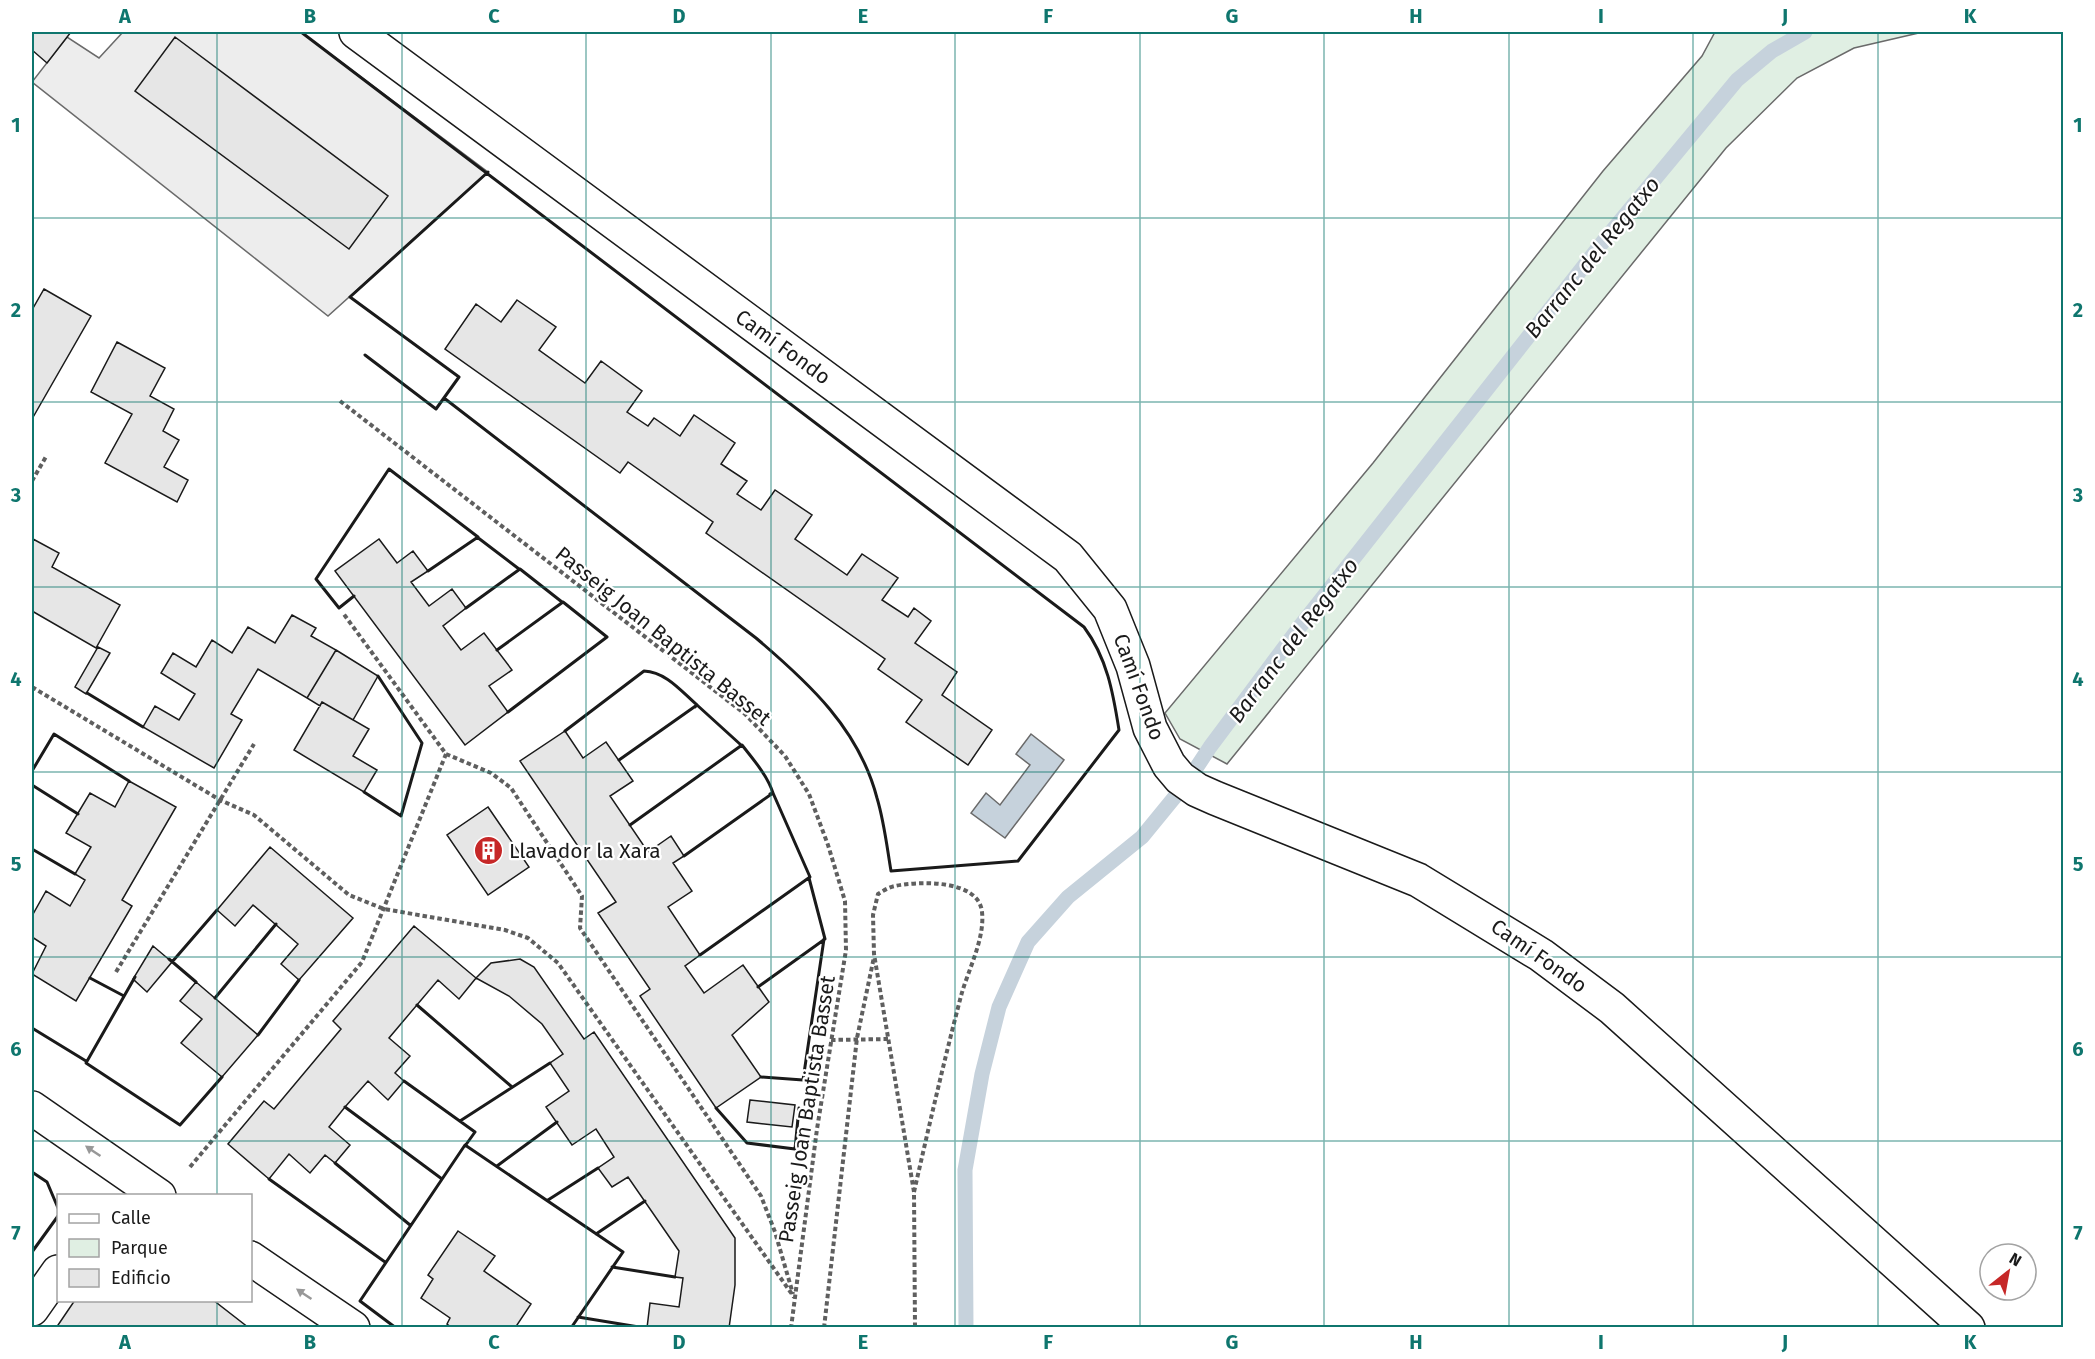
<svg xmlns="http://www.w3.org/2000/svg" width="2095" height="1359" viewBox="0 0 2095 1359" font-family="'Fira Sans',sans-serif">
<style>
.green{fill:#e0efe3;stroke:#6a6a6a;stroke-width:1.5}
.parking{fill:#ededed;stroke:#6a6a6a;stroke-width:1.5}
.water{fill:#c6d2dc;stroke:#6a6a6a;stroke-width:1.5}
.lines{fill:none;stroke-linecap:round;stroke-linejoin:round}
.stream{stroke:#c6d2dc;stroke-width:15}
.building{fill:#e6e6e6;stroke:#1a1a1a;stroke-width:1.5}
.minor-casing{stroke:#1a1a1a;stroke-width:36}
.path{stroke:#5f5f5f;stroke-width:4;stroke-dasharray:4.5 3;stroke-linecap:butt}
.minor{stroke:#fff;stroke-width:33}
.wall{stroke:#1a1a1a;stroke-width:3}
.oneway{fill:#989898}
.grid{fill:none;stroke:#0f766e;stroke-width:1.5;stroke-opacity:0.55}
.labels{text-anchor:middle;stroke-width:4.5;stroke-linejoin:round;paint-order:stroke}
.street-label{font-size:21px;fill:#1a1a1a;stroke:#fff}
.poi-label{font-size:21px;fill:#1a1a1a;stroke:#fff;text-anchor:start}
.water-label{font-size:22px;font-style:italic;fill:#1a1a1a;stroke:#fff}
.neatline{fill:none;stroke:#0f766e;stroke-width:2}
.grid-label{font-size:20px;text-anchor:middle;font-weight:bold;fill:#0f766e}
</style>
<rect width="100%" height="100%" fill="#fff"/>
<path class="green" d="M1715,32H1923L1854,48L1797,78L1726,148L1227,764L1180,739L1165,713L1373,463L1603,171L1702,56Z"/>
<path class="parking" d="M123,32H301L488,172L328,316L32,82L67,37L99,58Z"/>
<path class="water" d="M1031,734L1064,760L1005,838L971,813L986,793L1000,805L1030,765L1016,754Z"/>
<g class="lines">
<path class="stream" d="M966,1328L965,1170L982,1074L999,1007L1028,942L1068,897L1142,837L1187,782L1210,747L1298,629L1606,238L1737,80L1772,51L1805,32"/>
</g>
<path class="building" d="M32,32H71L47,63L32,50Z
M175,37L388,196L349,249L135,91Z
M44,289L91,316L32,419V310Z
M517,300L556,327L539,350L585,383L601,361L642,391L627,412L648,426L654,418L680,436L694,415L735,443L721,464L747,481L737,494L761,510L775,490L812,515L795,539L847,575L862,554L898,578L882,600L908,617L914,608L931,621L915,643L957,672L942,695L992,730L968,765L906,722L922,700L878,669L885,659L706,533L713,522L628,462L620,473L445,349L476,304L501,322Z
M117,342L165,368L150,396L174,409L163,431L179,440L164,467L188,480L177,502L105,463L132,414L91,392Z
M33,539L59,553L52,567L120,605L96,648L32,611Z
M379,539L397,563L413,551L428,571L411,582L429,606L452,589L466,608L443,626L461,650L484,633L512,670L489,686L508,712L465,745L335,571Z
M292,615L316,628L311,636L336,650L307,698L258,669L231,714L242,720L214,768L143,727L155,706L179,720L195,694L161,673L173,653L196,667L212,640L232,653L248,627L275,643Z
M98,647L110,653L86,694L75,687Z
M336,650L378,676L353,720L322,702L320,706L307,698Z
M322,702L369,729L353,756L377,770L364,792L294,750Z
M565,731L583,758L606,742L633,781L610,796L648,852L671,836L684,856L673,863L692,891L668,907L700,955L685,966L704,993L743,965L769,1002L732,1035L761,1077L716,1108L640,996L650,989L598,913L616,902L520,761Z
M129,781L176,807L122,900L132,906L76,1001L32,974L46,946L32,937V916L46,891L70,906L85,880L75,874L91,847L66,833L90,793L115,807Z
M488,807L529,867L488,895L447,835Z
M270,847L353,918L299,980L281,964L298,944L253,905L235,926L217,910Z
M414,926L476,978L459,999L438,980L389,1038L410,1056L395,1073L404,1081L388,1100L368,1081L345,1107L329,1127L350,1145L335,1163L325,1155L310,1173L289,1154L269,1179L228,1144L264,1101L274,1109L341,1029L333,1021Z
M153,946L172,962L147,992L133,979Z
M520,959L534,967L584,1039L594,1032L735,1238V1285L729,1328H647L650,1303L679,1307L683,1278L675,1277L679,1251L628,1177L612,1187L598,1168L614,1157L596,1129L572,1145L546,1107L569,1091L550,1063L563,1054L542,1024L509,996L476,978L491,963Z
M196,982L258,1035L222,1077L181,1043L202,1019L180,1001Z
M750,1100L795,1105L792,1127L747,1122Z
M458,1231L495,1256L484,1271L531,1304L515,1328H452L447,1324L450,1318L421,1298L433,1279L428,1275Z
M75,1300H213L249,1328H56Z"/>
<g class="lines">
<defs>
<path id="minor" d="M356,32L1068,557L1110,609L1133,666L1150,728L1169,765L1180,778L1197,790L1215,798L1418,880L1541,955L1612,1008L1968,1328
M32,1108L159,1196
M250,1258L353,1328
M32,1309L58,1272"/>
</defs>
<use href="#minor" class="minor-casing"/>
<path class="path" d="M340,401L745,714L785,756L809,794L828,845L845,901L846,950L817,1129L791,1328
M32,481L47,455
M32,687L220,800L254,815L349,895L384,909L505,930L528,938L558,963L794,1297
M446,754L491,773L511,788L582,896L580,928L761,1196L775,1232L793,1294
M116,972L254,744
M831,1040L889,1039
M190,1167L362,962L446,754L343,613
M914,1192C929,1126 944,1061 961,996C968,970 985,939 982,912C979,879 918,881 895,886C889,887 883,891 878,894L873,915L874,954L914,1192L915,1328
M824,1328L857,1038L874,957"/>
<use href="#minor" class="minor"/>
<path class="wall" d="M301,32L1084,627C1107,658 1113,692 1119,730L1018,861L891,871C887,847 884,821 877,798C859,729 809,683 756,638L444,398
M365,355L436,409L459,377L350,297L488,172
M477,537L519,569
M354,596L339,608L316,579L389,469L478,537L428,571
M466,608L520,569L562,602
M497,650L563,602L607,637L508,712
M87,693L143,727
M565,731L644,671C666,672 681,691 697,705L695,707
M619,760L697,705L741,745
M32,771L54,734L129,781
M32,785L78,814
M364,792L401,816L422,743L378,676
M630,825L742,745C753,759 767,775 773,793L770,794
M32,849L75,874
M684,856L773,793L810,877L700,955
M169,959L196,982
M172,962L217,910
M135,977L86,1063L180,1125L222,1077
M90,978L124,996
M758,987L825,939L809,878
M215,998L276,924
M417,1005L512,1087
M32,1028L86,1061
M258,1035L299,980
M761,1077L803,1080L824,939
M404,1081L475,1132L465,1146
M345,1107L442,1179
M716,1108L747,1143L795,1149L799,1108
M460,1121L550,1063
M335,1163L410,1225
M497,1166L557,1122
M32,1172L47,1182L58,1208
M269,1179L385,1262
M548,1200L598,1168
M596,1234L645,1201
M32,1252L58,1216
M612,1267L675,1277
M578,1317L645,1328
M396,1328L360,1301L465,1145L623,1252L571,1328"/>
</g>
<defs><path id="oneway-solid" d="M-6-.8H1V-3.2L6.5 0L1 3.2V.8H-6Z" transform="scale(1.5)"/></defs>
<g class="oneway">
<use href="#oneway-solid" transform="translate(93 1151) rotate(-146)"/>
<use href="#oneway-solid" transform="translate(304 1294) rotate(-146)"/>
</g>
<path class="grid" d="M217,32V1196M402,32V1328M586,32V1328M771,32V1328M955,32V1328M1140,32V1328M1324,32V1328M1509,32V1328M1693,32V1328M1878,32V1328M32,218H2064M32,402H2064M32,587H2064M32,772H2064M32,957H2064M32,1141H2064M217,1300V1328"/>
<defs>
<symbol id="building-disc" viewBox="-11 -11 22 22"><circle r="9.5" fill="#c62828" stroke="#fff"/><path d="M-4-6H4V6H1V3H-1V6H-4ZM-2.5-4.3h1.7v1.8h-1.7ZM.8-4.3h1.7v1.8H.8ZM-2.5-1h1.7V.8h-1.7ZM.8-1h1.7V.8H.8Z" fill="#fff"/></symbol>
</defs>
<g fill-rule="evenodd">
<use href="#building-disc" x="472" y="834" width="33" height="33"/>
</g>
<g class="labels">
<g class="street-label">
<text transform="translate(783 347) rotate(36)" y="7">Camí Fondo</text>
<text transform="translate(663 636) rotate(39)" y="7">Passeig Joan Baptista Basset</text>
<text transform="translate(1139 687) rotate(70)" y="7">Camí Fondo</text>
<text transform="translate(1539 956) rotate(35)" y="7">Camí Fondo</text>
<text transform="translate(807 1109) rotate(-81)" y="7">Passeig Joan Baptista Basset</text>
</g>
<g class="poi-label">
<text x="509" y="858">Llavador la Xara</text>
</g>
<g class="water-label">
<text transform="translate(1592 257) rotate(-51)" y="8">Barranc del Regatxo</text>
<text transform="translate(1293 640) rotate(-53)" y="8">Barranc del Regatxo</text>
</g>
</g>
<rect width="2095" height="1359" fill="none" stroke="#ffffff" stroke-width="66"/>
<rect x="57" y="1194" width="195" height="108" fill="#ffffff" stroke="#a3a3a3" stroke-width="1.5"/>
<rect x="69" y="1214" width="30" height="9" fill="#ffffff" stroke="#a3a3a3" stroke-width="1.5"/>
<text x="111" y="1224" font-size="18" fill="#1a1a1a">Calle</text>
<rect x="69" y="1239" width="30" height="18" fill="#e0efe3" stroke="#a3a3a3" stroke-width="1.5"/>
<text x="111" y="1254" font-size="18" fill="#1a1a1a">Parque</text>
<rect x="69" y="1269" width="30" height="18" fill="#e6e6e6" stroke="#a3a3a3" stroke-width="1.5"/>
<text x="111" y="1284" font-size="18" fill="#1a1a1a">Edificio</text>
<g transform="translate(2008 1272) rotate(31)"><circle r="28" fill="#ffffff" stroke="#a3a3a3" stroke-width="1.5"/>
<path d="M0-4.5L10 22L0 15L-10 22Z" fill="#c62828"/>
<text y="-9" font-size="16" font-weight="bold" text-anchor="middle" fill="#1a1a1a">N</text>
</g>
<rect x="33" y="33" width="2029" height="1293" class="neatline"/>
<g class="grid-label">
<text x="125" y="23">A</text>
<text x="310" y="23">B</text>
<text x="494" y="23">C</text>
<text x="679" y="23">D</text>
<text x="863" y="23">E</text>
<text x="1048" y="23">F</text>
<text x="1232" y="23">G</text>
<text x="1416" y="23">H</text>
<text x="1601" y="23">I</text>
<text x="1785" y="23">J</text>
<text x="1970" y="23">K</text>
<text x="16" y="132">1</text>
<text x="2078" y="132">1</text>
<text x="16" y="317">2</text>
<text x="2078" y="317">2</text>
<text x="16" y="502">3</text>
<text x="2078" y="502">3</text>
<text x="16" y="686">4</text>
<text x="2078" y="686">4</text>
<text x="16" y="871">5</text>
<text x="2078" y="871">5</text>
<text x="16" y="1056">6</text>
<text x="2078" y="1056">6</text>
<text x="16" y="1240">7</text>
<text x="2078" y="1240">7</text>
<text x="125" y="1349">A</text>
<text x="310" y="1349">B</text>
<text x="494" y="1349">C</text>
<text x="679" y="1349">D</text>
<text x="863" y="1349">E</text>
<text x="1048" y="1349">F</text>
<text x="1232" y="1349">G</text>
<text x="1416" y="1349">H</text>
<text x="1601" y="1349">I</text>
<text x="1785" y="1349">J</text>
<text x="1970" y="1349">K</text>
</g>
</svg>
